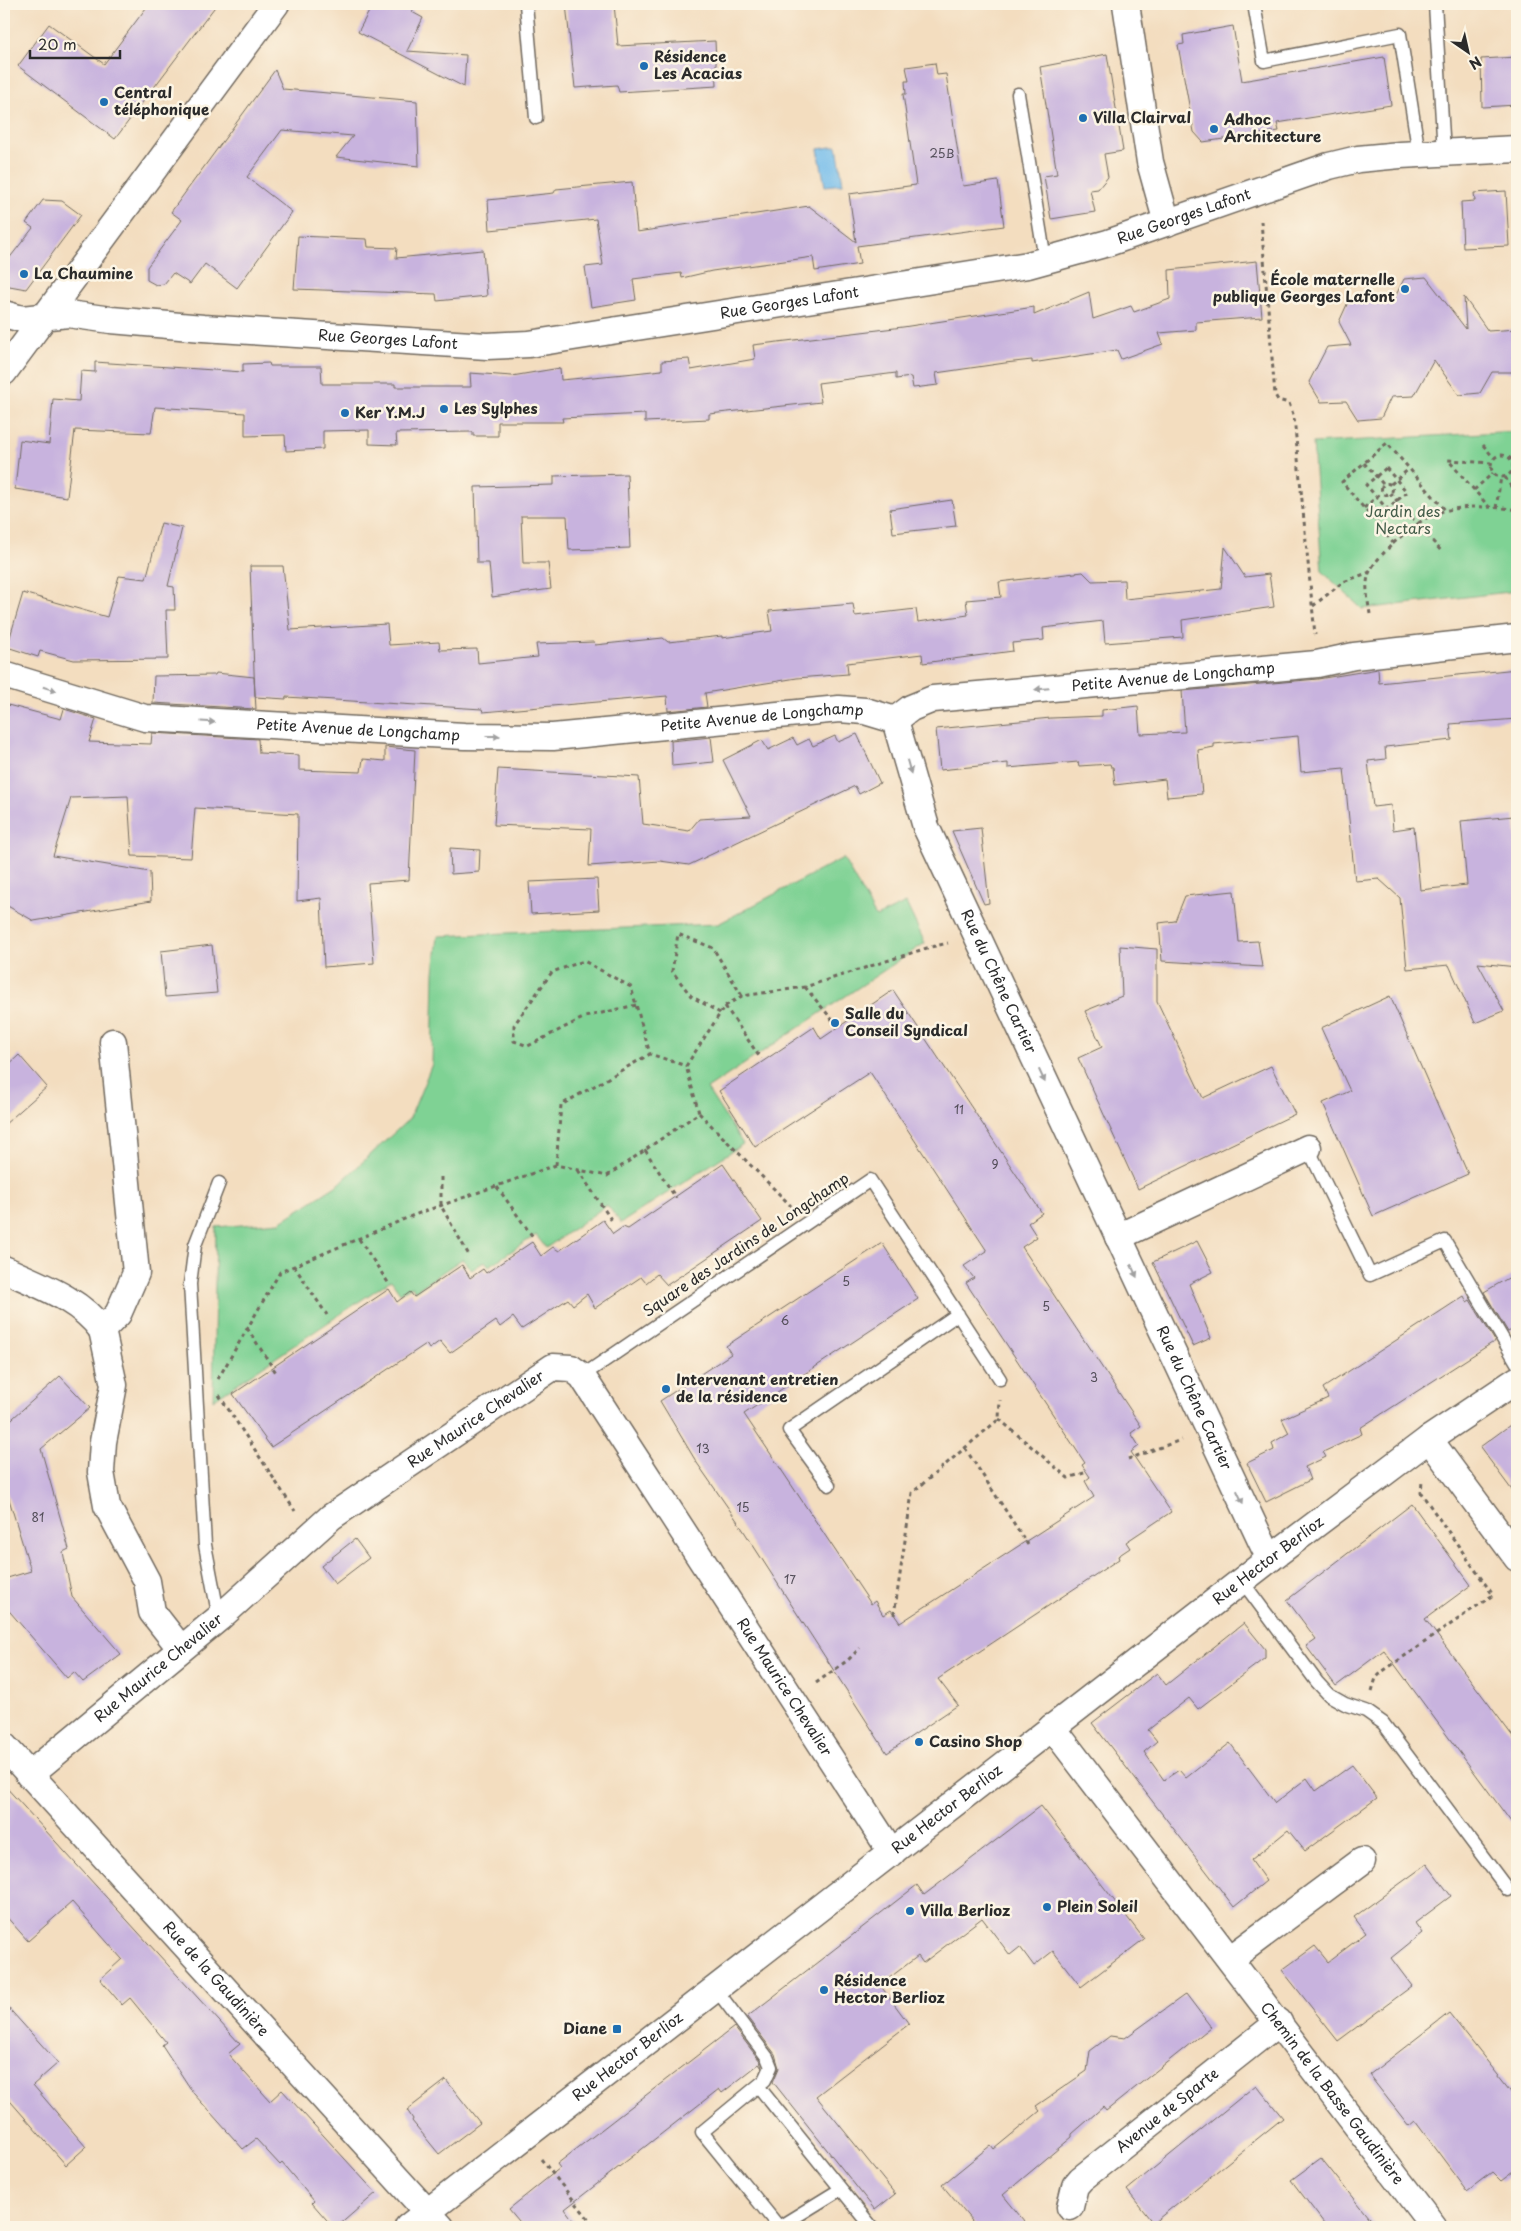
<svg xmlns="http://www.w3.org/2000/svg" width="1521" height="2231" viewBox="0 0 1521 2231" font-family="'Playpen Sans',sans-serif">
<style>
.green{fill:#7fd294;stroke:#557e60}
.water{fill:#72bceb;stroke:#4e748b}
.building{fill:#c8b3de}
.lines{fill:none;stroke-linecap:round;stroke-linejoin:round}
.lane-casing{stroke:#71695f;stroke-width:15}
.street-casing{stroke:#71695f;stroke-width:29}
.path{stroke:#71695f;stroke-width:3;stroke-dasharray:4 4;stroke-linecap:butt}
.lane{stroke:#fff;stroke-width:12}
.street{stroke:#fff;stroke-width:26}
.oneway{fill:#a0a0a0}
.poi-dot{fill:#1f6fb2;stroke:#fcf5e5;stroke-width:2}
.labels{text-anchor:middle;stroke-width:5;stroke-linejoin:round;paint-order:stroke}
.number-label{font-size:12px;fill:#524d58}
.poi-label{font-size:15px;font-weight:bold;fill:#2b2b2b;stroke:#fcf5e5;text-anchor:start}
.street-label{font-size:15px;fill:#2b2b2b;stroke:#fcf5e5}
.park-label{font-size:15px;fill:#445d4a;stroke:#fcf5e5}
</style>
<rect width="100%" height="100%" fill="#fcf5e5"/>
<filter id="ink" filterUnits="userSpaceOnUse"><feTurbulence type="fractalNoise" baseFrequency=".02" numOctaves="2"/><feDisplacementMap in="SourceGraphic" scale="10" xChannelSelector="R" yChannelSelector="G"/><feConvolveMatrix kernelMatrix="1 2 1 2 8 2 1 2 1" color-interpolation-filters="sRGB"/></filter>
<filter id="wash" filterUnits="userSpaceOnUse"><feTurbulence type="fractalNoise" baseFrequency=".0096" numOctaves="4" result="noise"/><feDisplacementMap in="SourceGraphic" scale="20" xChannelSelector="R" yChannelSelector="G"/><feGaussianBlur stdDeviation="1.12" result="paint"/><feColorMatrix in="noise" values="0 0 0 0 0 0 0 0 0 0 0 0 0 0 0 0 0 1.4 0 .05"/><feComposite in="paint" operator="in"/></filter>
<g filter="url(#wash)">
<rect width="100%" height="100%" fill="#f3ddbf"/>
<path class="green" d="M1517,431V591L1362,609L1322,571L1313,443Z
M843,858L876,917L906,903L925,943L707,1089L743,1144L621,1223L607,1205L546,1248L536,1235L489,1266L485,1261L472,1270L462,1259L415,1291L412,1286L400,1293L391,1280L213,1400L216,1227L280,1222L339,1184L410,1118L432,1064L434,973L438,936L718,924Z"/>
<path class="water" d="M837,146L843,184L825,186L818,149Z"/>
<g id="blocks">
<path class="building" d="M149,4H217L115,139L18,66L49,24L104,64Z
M373,4H416L412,12L423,18L407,51L466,55L464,87L358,32Z
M566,4H614L618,46L715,41L717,86L619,92L617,85L575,88Z
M1233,26L1242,81L1384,57L1391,105L1277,123L1279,131L1203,142L1194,132L1178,45L1184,44L1183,35Z
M1107,54L1123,151L1104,154L1108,177L1098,189L1090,190L1095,212L1051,219L1044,176L1057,174L1040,67Z
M1517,57V105L1482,107L1481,59Z
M935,63L937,75L946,74L963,186L998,181L1004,226L857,246L860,264L815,271L813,257L712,271L682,278L681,273L633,279L636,300L591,307L585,267L603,265L596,219L490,230L488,200L554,193L556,189L632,182L637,232L809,206L856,242L849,194L916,185L903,94H906L905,81H909L906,67Z
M275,70L283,89L417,101L419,166L336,157L353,136L282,130L247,177L292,212L237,288L205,264L190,284L173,273L164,284L156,285L147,280V267L182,220L171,212Z
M1506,191L1509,246L1463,248L1461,202L1475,201L1474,193Z
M43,200L62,201L81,215L26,289L4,285V265L33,228L26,223Z
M298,236L367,239L368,247L397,248L396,258L483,250L487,296L437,301L436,294L294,289Z
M1257,261L1262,317L1196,322V330L1159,333L1163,344L1121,359L1117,350L1032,363V360L1005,363L936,373L938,385L913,388L911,377L896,379V373L818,383L821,402L709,414V419L645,422V414L562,418L563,422H498V436H473V432L396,433L397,445L369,444V430L323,431V449L286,451L285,435L245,436V413L155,407L151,433L75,430L67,497L15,489L20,440L49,444L53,399L79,401L81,371L95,372V362L243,372V364L269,363L270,366H321L322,384H395V387H471L470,373L512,376L560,368L561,380L625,374L662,370V361L689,359L691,370L755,359L753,345L903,327L1034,307V315L1089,292L1093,319L1131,306L1134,312L1170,299L1169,270Z
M1426,277L1466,329L1464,297L1488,331L1517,329V372H1492L1480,393L1459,395L1434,360L1414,396L1391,397L1381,418L1358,420L1346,401L1321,402L1309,382L1327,347L1351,345L1339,322L1349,300L1395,297L1404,279Z
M627,474L630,548L569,550L567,516H521L523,563H548L551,589L492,597L489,563H477L475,487L554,485V476Z
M952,500L956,526L893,533L890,509Z
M161,523L182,528L168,586L174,587L175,610H166L168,659L74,660L40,651L38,657L7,647L23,593L107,617L119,576L146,579Z
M1225,547L1245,577L1269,574L1274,607L1182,620L1183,637L1105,643L1103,621L1043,628L1044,640L1012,643L1013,651L923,663L922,654L847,663L848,674L797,678L705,693L707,707L668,711L667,696L483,712L482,709L286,697V699L255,697L250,566H283L290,630L387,624L389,645L439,642L440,650L477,649L478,663L538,657L536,644L594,642L595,645L663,638L668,642L722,636V638L772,631L769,611L853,604L855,616L916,609L918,622L968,615L966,600L1001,597L999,582L1083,572L1092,581L1124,580L1125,599L1221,589Z
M1378,669L1379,683L1517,669V719L1450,724L1452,740L1385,747L1386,759L1368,761L1373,807L1391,805L1393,830L1414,827L1420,890L1467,885L1461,821L1514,816L1517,848V967L1478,963L1504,1011L1475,1023L1449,965L1407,969L1400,898L1379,879L1355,881L1344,768L1301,772L1298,736L1214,744V747L1198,750L1202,794L1167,797L1165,779L1115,785L1113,767H1111L1110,764L1079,766L1078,762L1008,768V763L940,770L936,729L1051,718L1102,716V710L1138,706L1140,734L1185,732L1182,691L1318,679Z
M216,673L254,677L256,709L153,703L154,676L215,675Z
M4,704L61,719L64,709L96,719L89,742L151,744L152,733L258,739L259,753L299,755V770L361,772L363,759L385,761V747L415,750L409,880L368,883L374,963L324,967L321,898L297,901L298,814L195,808L191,858L132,856L128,796L71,798L53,856L150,872L151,901L34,921L4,904Z
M857,734L880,783L859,794L855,786L689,865L660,861L589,866L591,829L494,825L498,769L639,777L643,824L689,831L699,819L751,816L723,760L762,740L768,750L793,738L797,745L809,739L813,746L835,736L838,742Z
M711,737L714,762L672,766L671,741Z
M981,828L989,903L984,904L952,831Z
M450,848L480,850L479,872L451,874Z
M597,879L599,910L531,914L529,882Z
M1234,891L1239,942L1258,941L1262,967L1162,961L1159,923L1175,921L1185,896Z
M212,945L217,993L165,997L161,951Z
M1120,946L1157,949V1001L1203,1098L1271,1066L1295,1114L1138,1189L1078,1058L1102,1047L1085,1011L1122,996Z
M893,990L1042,1213L1028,1223L1037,1237L1022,1247L1141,1426L1131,1433L1139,1446L1131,1452L1171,1512L1126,1542L1130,1548L1118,1556L1119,1559L938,1679L958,1705L887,1753L738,1522L697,1463L660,1401L731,1354L726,1346L882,1243L918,1299L744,1414L871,1604L875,1601L883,1615L891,1610L900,1623L1094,1497L1085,1481L1090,1477L1082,1465L1085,1463L966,1283L974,1278L964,1266L987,1251L870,1072L755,1147L719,1091L814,1027L821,1039Z
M1390,996L1468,1174L1373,1216L1323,1103L1350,1091L1321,1028Z
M19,1055L47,1087L4,1125V1069Z
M723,1164L762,1221L667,1285L657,1274L646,1283L641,1277L595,1308L587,1294L573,1305L568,1299L522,1329L513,1317L500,1327L496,1321L450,1353L440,1341L429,1349L426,1344L271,1447L233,1394L389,1289L397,1302L410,1292L414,1297L462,1265L470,1278L483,1269L486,1273L532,1242L541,1256L553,1247L559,1251L603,1220L613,1234L623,1227L628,1229Z
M1197,1241L1213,1272L1189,1284L1211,1338L1193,1346L1153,1262Z
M1517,1273V1327L1508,1332L1484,1292Z
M1464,1296L1467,1302L1470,1300L1495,1341L1360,1428L1362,1434L1323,1452L1326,1457L1305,1467L1310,1480L1266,1502L1247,1463L1274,1450L1272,1443L1289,1433L1282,1419L1328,1398L1323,1388Z
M60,1376L90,1408L41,1449L69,1549L63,1552L72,1597L121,1654L83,1682L74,1672L67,1678L4,1605V1579L31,1571L4,1483V1426Z
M1517,1420V1497L1480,1447Z
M1412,1504L1471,1585L1425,1619L1517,1742V1830L1384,1650L1336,1686L1306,1646L1316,1639L1287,1600Z
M355,1539L369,1558L335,1584L321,1566Z
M1244,1623L1265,1649V1658L1198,1709L1189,1698L1148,1730L1157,1741L1144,1752L1164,1780L1179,1770L1186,1778L1230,1743L1275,1803L1307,1778L1316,1791L1352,1765L1377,1798L1305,1851L1288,1830L1251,1860L1266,1881L1234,1907L1092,1723L1157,1673L1166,1685Z
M4,1785L240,2044L228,2054L270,2101L282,2090L376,2193L337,2227H333L312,2203L314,2201L282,2163L280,2165L256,2139L243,2149L194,2094L162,2045L166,2042L130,1998L122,2005L100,1979L122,1959L72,1902L28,1941L4,1914Z
M1041,1806L1144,1939L1081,1987L1053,1951L1034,1966L1020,1947L1010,1955L982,1918L923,1963L918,1956L880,1985L909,2024L816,2096L895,2194L875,2210L773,2082L779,2068L775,2054L747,2017L917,1885L924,1895Z
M1427,1864L1451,1896L1415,1923L1422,1933L1391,1958L1412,1986L1338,2041L1282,1970L1315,1946L1328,1962L1366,1933L1354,1917Z
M1186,1994L1211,2027L1106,2111L1103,2107L1072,2134V2137L1003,2195L1029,2227H977L942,2185L991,2145L994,2149L1040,2111L1036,2106L1087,2071L1090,2051L1110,2036L1125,2038Z
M4,2003L58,2063L33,2085L86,2147L66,2165L4,2094Z
M1449,2013L1517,2099V2169L1501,2181L1492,2172L1467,2191L1415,2121L1409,2126L1369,2075Z
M734,2027L760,2061L762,2068L759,2064L722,2093L719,2089L565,2209L578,2227H524L509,2209L560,2168L557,2164Z
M446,2080L480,2123L439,2154L412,2121L413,2119L407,2110Z
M1256,2085L1283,2118L1153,2223L1127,2190Z
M1321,2158L1376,2227H1327L1291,2180Z"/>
</g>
</g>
<g filter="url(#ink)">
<use href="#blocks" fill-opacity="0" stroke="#71695f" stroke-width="1"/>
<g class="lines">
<defs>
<path id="lane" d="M526,4L536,118
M1254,4L1264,61L1400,34L1419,154
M1435,4L1444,153
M1018,94L1045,260
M1308,1148L1370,1275L1445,1241L1517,1363
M219,1183L195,1245L190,1284L205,1545L219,1618
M582,1376L870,1180L1000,1379
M829,1485L789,1430L958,1314
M1242,1581L1317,1682L1329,1695L1345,1704L1366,1711L1383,1723L1508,1890
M715,1988L767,2057L771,2067L765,2080L702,2132L779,2227L841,2189L872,2227
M758,2086L841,2189"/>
<g id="street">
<path d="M1126,4L1150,162L1167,223"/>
<path id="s1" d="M4,314L22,319L68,314L111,320L203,328L487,346L529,344L1028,265L1108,243L1329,166L1358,159L1400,155L1517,149"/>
<path d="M4,372L276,4"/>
<path id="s2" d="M4,675L145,718L464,736L553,737L839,709L865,711L895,720"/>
<path id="s3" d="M895,720L926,827L1264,1547L1271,1558"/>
<path id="s4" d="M895,720L911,708L933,699L1317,664L1354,656L1517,638"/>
<path d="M113,1042L136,1273L118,1314L102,1330L114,1385L103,1442L101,1472L107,1506L147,1581L152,1612L181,1649"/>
<path d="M1118,1237L1308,1148"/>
<path d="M4,1269C38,1285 79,1298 102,1330"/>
<path d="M1429,1439L1517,1558"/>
<path id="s5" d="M1052,1727L1434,2227"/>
<path id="s6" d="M4,1746L441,2227"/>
<path id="s7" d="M29,1775L219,1618L331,1517L553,1367L571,1368L582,1376L892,1853"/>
<path d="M1230,1959L1362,1861"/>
<path id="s8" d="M1070,2207L1075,2186L1081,2179L1279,2022"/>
<path id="s9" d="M408,2227L1271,1558L1429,1439L1517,1380"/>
</g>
</defs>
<use href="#lane" class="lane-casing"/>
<use href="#street" class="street-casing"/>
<path class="path" d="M1261,221L1275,395L1278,400L1289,403L1294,417L1315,635
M1483,445L1494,458
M1491 466a11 11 0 1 1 22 0a11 11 0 1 1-22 0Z
M1511,459L1517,454
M1364,463L1383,484
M1386,468L1407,492L1387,509L1366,485Z
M1505,477L1517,496
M1381.5 489a5.5 5.5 0 1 1 11 0a5.5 5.5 0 1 1-11 0Z
M1391,484L1409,469
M1474,490L1493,473
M1390,493L1442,552
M1364,508L1382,492
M1490,508L1448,460L1491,463
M1496,508L1501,477
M1394,544L1342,482L1387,443L1446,511
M1313,606L1343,582L1370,572
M1370,614C1368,601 1364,583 1370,571C1379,553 1420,517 1440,512C1464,505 1493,506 1517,510
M805,987L835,1023
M636,1005L585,1017L528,1046L514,1041V1025L552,972L584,961L631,987L650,1054
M725,1006L761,1059
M720,1013L691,996L672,971L678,934L713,948L742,996
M699,1113L791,1206
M645,1150L676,1198
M556,1165L561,1105L650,1054L686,1066
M578,1170L612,1221
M441,1177V1206L470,1257
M497,1187L533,1237
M359,1239L389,1284
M294,1266L327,1315
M247,1328L277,1374
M218,1379L280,1272L414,1215L556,1165L607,1176L699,1113L686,1066L725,1006L742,996L805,987L927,948L948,943
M219,1395L295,1511
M999,1419L1068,1478L1087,1472
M965,1448L1028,1545
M1128,1459L1181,1440
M894,1615L912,1493L999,1419L1000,1400
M816,1683L848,1660L860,1648
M1372,1691L1376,1678L1383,1671L1493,1595L1421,1493L1422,1481
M541,2159L595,2227"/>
<use href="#lane" class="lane"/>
<use href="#street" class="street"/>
</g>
<defs><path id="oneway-solid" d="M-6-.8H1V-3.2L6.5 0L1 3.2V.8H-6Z" transform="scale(1.25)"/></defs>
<g class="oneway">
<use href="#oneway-solid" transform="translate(50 689) rotate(17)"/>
<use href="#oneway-solid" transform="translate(1042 689) rotate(175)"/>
<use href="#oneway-solid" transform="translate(208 722) rotate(3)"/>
<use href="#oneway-solid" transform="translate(493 736)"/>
<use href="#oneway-solid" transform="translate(909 767) rotate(74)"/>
<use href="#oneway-solid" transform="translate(1042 1076) rotate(65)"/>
<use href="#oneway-solid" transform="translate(1134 1271) rotate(65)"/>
<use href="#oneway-solid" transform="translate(1240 1497) rotate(65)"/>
</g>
</g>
<g class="poi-dot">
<circle cx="644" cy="66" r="5"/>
<circle cx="104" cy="102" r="5"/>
<circle cx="1083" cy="118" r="5"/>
<circle cx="1214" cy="129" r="5"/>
<circle cx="24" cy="274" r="5"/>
<circle cx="1405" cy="289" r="5"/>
<circle cx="444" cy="409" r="5"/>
<circle cx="345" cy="413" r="5"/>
<circle cx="835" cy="1023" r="5"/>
<circle cx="666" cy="1389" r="5"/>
<circle cx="919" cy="1742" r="5"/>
<circle cx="1047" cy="1907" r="5"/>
<circle cx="910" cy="1911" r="5"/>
<circle cx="824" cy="1990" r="5"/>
<rect x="612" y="2024" width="10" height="10" rx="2.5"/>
</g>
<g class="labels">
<g class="number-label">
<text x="942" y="158">25B</text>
<text x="959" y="1114">11</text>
<text x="995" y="1169">9</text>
<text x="846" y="1286">5</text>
<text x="1046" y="1311">5</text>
<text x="785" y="1325">6</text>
<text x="1094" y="1382">3</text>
<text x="703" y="1453">13</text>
<text x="743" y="1512">15</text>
<text x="38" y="1522">81</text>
<text x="790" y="1584">17</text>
</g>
<g class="poi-label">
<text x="654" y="62">Résidence<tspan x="654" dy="17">Les Acacias</tspan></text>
<text x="114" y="98">Central<tspan x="114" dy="17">téléphonique</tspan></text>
<text x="1093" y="123">Villa Clairval</text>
<text x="1224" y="125">Adhoc<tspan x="1224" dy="17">Architecture</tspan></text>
<text x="34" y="279">La Chaumine</text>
<text x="1395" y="285" text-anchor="end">École maternelle<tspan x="1395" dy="17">publique Georges Lafont</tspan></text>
<text x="454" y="414">Les Sylphes</text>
<text x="355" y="418">Ker Y.M.J</text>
<text x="845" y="1019">Salle du<tspan x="845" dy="17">Conseil Syndical</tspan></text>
<text x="676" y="1385">Intervenant entretien<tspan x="676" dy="17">de la résidence</tspan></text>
<text x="929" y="1747">Casino Shop</text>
<text x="1057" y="1912">Plein Soleil</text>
<text x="920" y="1916">Villa Berlioz</text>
<text x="834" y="1986">Résidence<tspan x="834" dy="17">Hector Berlioz</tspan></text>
<text x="607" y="2034" text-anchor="end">Diane</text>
</g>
<g class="street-label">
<text dy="5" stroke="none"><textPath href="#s1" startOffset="1196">Rue Georges Lafont</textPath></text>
<text dy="5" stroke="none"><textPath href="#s1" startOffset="791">Rue Georges Lafont</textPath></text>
<text dy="5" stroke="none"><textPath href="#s1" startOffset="386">Rue Georges Lafont</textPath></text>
<text dy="5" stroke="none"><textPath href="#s4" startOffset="285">Petite Avenue de Longchamp</textPath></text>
<text dy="5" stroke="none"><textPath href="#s2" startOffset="766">Petite Avenue de Longchamp</textPath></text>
<text dy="5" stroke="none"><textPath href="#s2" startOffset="361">Petite Avenue de Longchamp</textPath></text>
<text dy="5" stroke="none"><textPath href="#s3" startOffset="282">Rue du Chêne Cartier</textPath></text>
<text transform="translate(746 1245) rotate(-34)" y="5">Square des Jardins de Longchamp</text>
<text dy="5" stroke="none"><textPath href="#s3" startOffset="742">Rue du Chêne Cartier</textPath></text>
<text dy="5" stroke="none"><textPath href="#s7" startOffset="572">Rue Maurice Chevalier</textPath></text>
<text dy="5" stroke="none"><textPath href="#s9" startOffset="1088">Rue Hector Berlioz</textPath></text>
<text dy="5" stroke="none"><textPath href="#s7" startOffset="168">Rue Maurice Chevalier</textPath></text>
<text dy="5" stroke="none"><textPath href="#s7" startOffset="1068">Rue Maurice Chevalier</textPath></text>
<text dy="5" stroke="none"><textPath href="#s9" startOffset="682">Rue Hector Berlioz</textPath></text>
<text dy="5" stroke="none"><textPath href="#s6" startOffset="315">Rue de la Gaudinière</textPath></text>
<text dy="5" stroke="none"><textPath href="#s9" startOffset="278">Rue Hector Berlioz</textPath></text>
<text dy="5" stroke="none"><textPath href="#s5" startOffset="461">Chemin de la Basse Gaudinière</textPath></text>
<text dy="5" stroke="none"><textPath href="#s8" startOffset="141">Avenue de Sparte</textPath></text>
</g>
<g class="park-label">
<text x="1403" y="517">Jardin des<tspan x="1403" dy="17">Nectars</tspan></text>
</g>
</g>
<rect width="1521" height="2231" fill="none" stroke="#fcf5e5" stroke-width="20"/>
<g transform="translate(1468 52) rotate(146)" stroke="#fcf5e5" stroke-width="4" paint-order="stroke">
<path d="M0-4L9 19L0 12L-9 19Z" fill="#2b2b2b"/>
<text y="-8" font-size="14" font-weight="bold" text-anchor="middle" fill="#2b2b2b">N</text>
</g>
<path d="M30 50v8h90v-8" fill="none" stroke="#2b2b2b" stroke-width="2.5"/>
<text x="38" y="50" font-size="15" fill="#2b2b2b" stroke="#fcf5e5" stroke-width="4" paint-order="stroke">20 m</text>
</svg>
